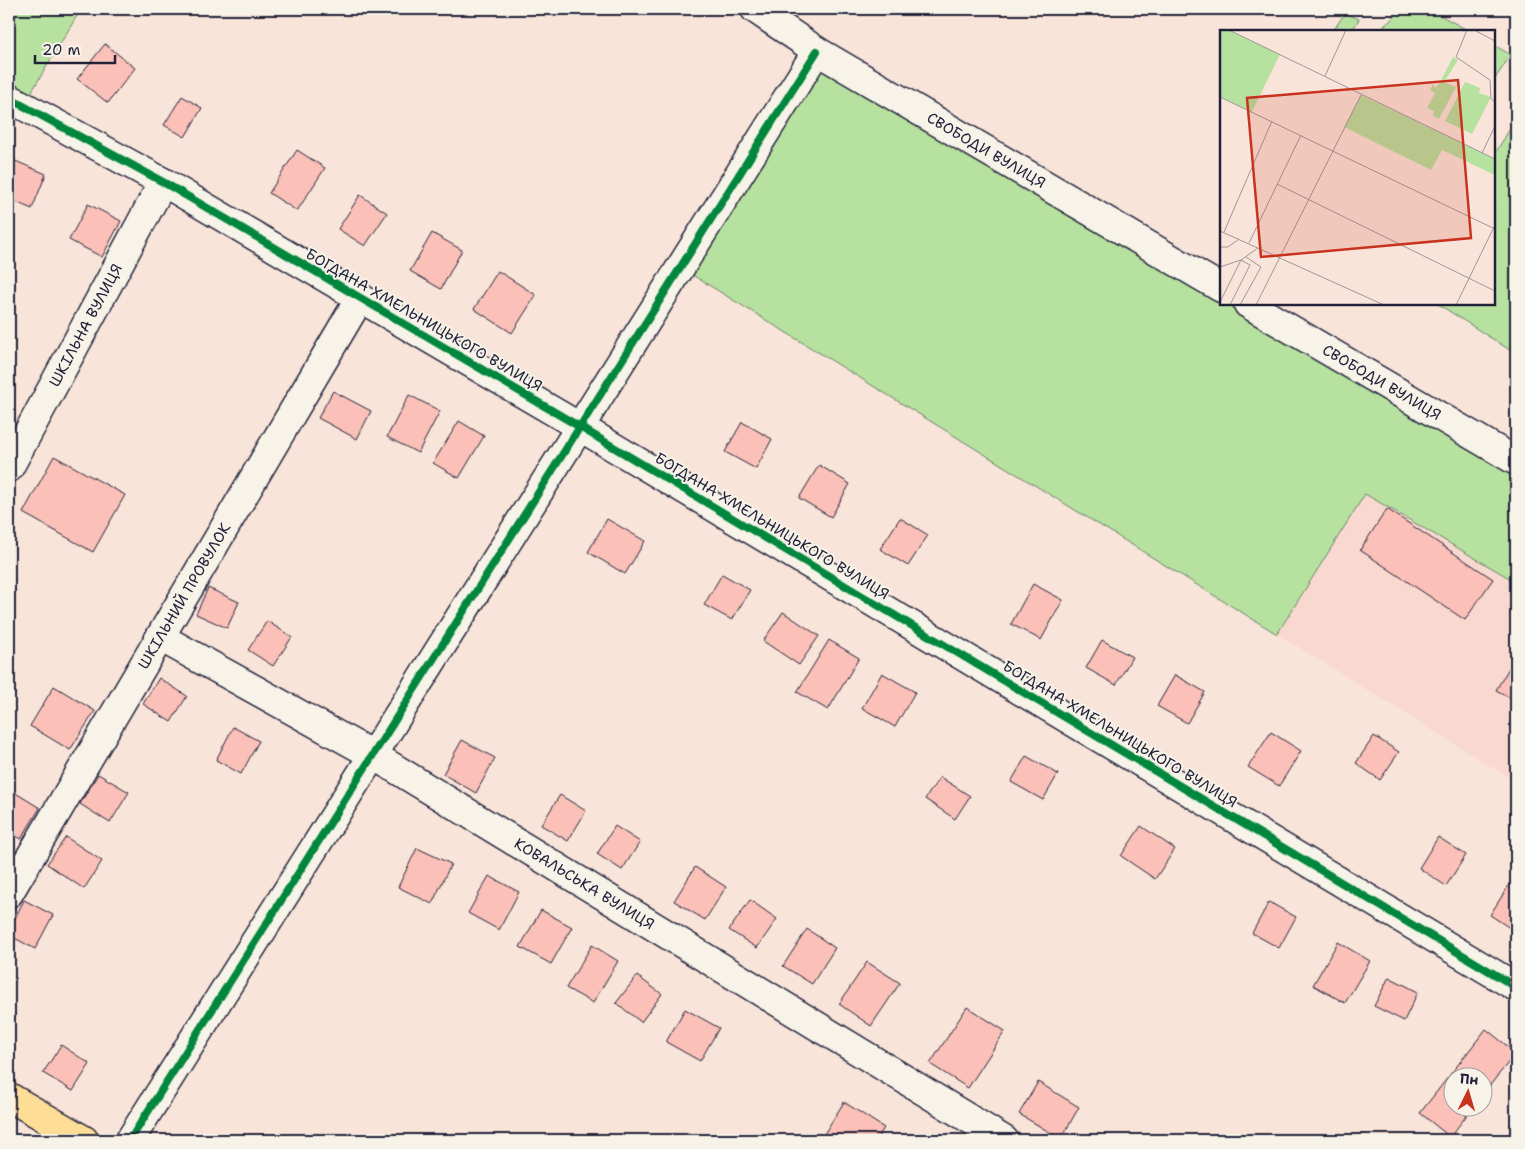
<svg xmlns="http://www.w3.org/2000/svg" width="1525" height="1149" viewBox="0 0 1525 1149" font-family="'Shantell Sans',sans-serif">
<style>
.built{fill:#f9d9cf}
.green{fill:#b6e19f;stroke:#6c826d}
.building{fill:#fbc0b7;stroke:#22223b}
.lines{fill:none;stroke-linecap:round;stroke-linejoin:round}
.minor-casing{stroke:#22223b;stroke-width:31}
.major-casing{stroke:#22223b;stroke-width:31}
.minor{stroke:#f7f3e8;stroke-width:28}
.major{stroke:#fedd96;stroke-width:28}
.cycleway-casing{stroke:#f7f3e8;stroke-width:11}
.cycleway{stroke:#00873e;stroke-width:8}
.labels{text-anchor:middle;stroke-width:4;stroke-linejoin:round;paint-order:stroke}
.street-label{font-size:15px;fill:#22223b;stroke:#f7f3e8}
.inset-road{fill:none;stroke:#a2969a;stroke-width:1}
.view{fill:#c8321e;fill-opacity:0.15;stroke:#c8321e;stroke-width:2.5}
.inset-edge{fill:none;stroke:#22223b;stroke-width:2.5}
</style>
<rect width="100%" height="100%" fill="#f8e4d9"/>
<filter id="ink" filterUnits="userSpaceOnUse"><feTurbulence type="fractalNoise" baseFrequency=".02" numOctaves="2"/><feDisplacementMap in="SourceGraphic" scale="10" xChannelSelector="R" yChannelSelector="G"/><feConvolveMatrix kernelMatrix="1 2 1 2 8 2 1 2 1" color-interpolation-filters="sRGB"/></filter>
<g filter="url(#ink)">
<path class="built" d="M1365,494L1516,582V782L1277,634Z"/>
<path class="green" d="M9,9H81L23,106L9,98Z
M1397,9H1429L1469,31H1378L1391,20Z
M1345,13L1359,19L1352,31H1333Z
M1494,45L1511,55L1494,80Z
M817,51L1221,288V304H1248L1516,461V582L1365,494L1277,634L681,268Z
M1516,119V354L1438,304H1494V155Z"/>
<path class="building" d="M105,44L135,68L108,103L77,79Z
M182,96L202,108L185,137L164,125Z
M297,150L325,168L297,211L269,193Z
M13,160L46,174L32,209L9,199V171Z
M360,195L387,213L365,246L338,229Z
M88,204L121,221L102,257L69,240Z
M432,233L462,250L441,289L410,271Z
M498,271L536,295L512,333L474,309Z
M333,391L371,411L357,439L318,418Z
M409,395L440,411L418,453L387,437Z
M459,421L484,436L459,478L433,463Z
M742,422L772,439L756,469L725,452Z
M54,456L125,495L93,552L23,513Z
M819,465L850,484L831,517L799,498Z
M1387,509L1493,579L1465,620L1360,550Z
M900,518L928,535L908,566L880,549Z
M607,519L645,541L625,574L588,552Z
M722,574L750,590L732,620L704,605Z
M1033,584L1063,600L1041,640L1011,624Z
M208,588L239,602L227,628L196,614Z
M783,612L819,636L799,665L763,641Z
M267,621L292,637L273,666L248,650Z
M829,640L859,658L828,710L797,692Z
M1102,640L1132,657L1116,685L1086,668Z
M1516,656V701L1496,690Z
M882,673L915,692L895,727L862,708Z
M1175,675L1205,692L1187,723L1157,706Z
M159,678L187,696L171,722L143,704Z
M54,686L95,711L70,750L30,726Z
M233,727L259,741L241,774L216,760Z
M1271,732L1301,751L1279,786L1248,767Z
M1374,736L1399,752L1380,780L1356,763Z
M462,740L495,758L476,793L443,774Z
M1026,756L1058,774L1043,800L1011,782Z
M98,774L129,792L110,823L80,804Z
M940,777L970,796L955,819L925,799Z
M9,789L40,808L21,839L9,831Z
M560,795L586,811L568,841L541,825Z
M615,826L640,842L622,870L597,854Z
M1141,826L1175,849L1155,879L1121,856Z
M66,837L102,861L84,889L47,864Z
M1438,837L1466,855L1446,886L1419,868Z
M417,848L451,864L432,904L398,887Z
M695,867L726,887L705,920L674,901Z
M489,876L519,892L499,930L468,913Z
M1514,877L1516,878V932L1490,915Z
M24,900L53,915L35,949L9,935V930Z
M750,900L777,919L757,948L729,930Z
M1269,902L1296,917L1279,948L1252,933Z
M541,910L572,927L551,964L520,947Z
M807,929L835,948L812,984L783,966Z
M1338,942L1370,961L1345,1003L1313,985Z
M592,945L618,961L593,1003L566,988Z
M867,962L900,983L871,1026L839,1004Z
M637,976L662,994L641,1022L616,1003Z
M1389,977L1418,992L1404,1021L1374,1006Z
M967,1007L1005,1031L968,1088L930,1064Z
M685,1009L719,1028L700,1061L666,1042Z
M1486,1029L1516,1053L1482,1095V1076H1452V1106H1474L1450,1137L1420,1113Z
M61,1045L90,1064L73,1091L43,1073Z
M1038,1082L1079,1107L1061,1139L1019,1114Z
M844,1102L884,1128L876,1140L821,1139Z"/>
<g class="lines">
<defs>
<g id="minor">
<path id="s1" d="M755,9L817,51L1221,288"/>
<path d="M9,98L163,182L580,427L1516,987"/>
<path id="s2" d="M1248,304L1516,461"/>
<path id="s3" d="M9,468L163,182"/>
<path id="s4" d="M160,637L373,755L1004,1140"/>
<path id="s5" d="M9,893L360,298"/>
<path d="M130,1140L817,51"/>
</g>
<path id="major" d="M9,1097L84,1140"/>
</defs>
<use href="#minor" class="minor-casing"/>
<use href="#major" class="major-casing"/>
<use href="#minor" class="minor"/>
<use href="#major" class="major"/>
<defs>
<path id="cycleway" d="M9,98L163,182L580,427L1516,987
M130,1140L817,51"/>
</defs>
<use href="#cycleway" class="cycleway-casing"/>
<use href="#cycleway" class="cycleway"/>
</g>
</g>
<g class="labels">
<g class="street-label">
<text dy="5" stroke="none"><textPath href="#s1" startOffset="271">СВОБОДИ ВУЛИЦЯ</textPath></text>
<text transform="translate(424 320) rotate(30)" y="5">БОГДАНА ХМЕЛЬНИЦЬКОГО ВУЛИЦЯ</text>
<text dy="5" stroke="none"><textPath href="#s3" startOffset="162">ШКІЛЬНА ВУЛИЦЯ</textPath></text>
<text dy="5" stroke="none"><textPath href="#s2" startOffset="155">СВОБОДИ ВУЛИЦЯ</textPath></text>
<text transform="translate(772 526) rotate(31)" y="5">БОГДАНА ХМЕЛЬНИЦЬКОГО ВУЛИЦЯ</text>
<text dy="5" stroke="none"><textPath href="#s5" startOffset="345">ШКІЛЬНИЙ ПРОВУЛОК</textPath></text>
<text transform="translate(1120 734) rotate(31)" y="5">БОГДАНА ХМЕЛЬНИЦЬКОГО ВУЛИЦЯ</text>
<text dy="5" stroke="none"><textPath href="#s4" startOffset="491">КОВАЛЬСЬКА ВУЛИЦЯ</textPath></text>
</g>
</g>
<g transform="translate(1220 30)">
<rect width="275" height="275" fill="#f8e4d9"/>
<path d="M0,0H9L60,24L32,82L0,67ZM233,27L238,30L224,52L236,57L219,89L213,86L214,81L207,78L215,63L210,60L213,54L215,58L219,54ZM245,52L260,58L259,63L271,67L252,104L225,91ZM141,65L275,129V145L222,120L211,140L124,97Z" fill="#b6e19f"/>
<path class="inset-road" d="M9,0L275,129M247,0L236,27L270,50L271,69L275,72M254,0L275,11M105,46L126,0M0,67L275,199M262,123L275,96M57,154L275,261M0,201L164,275M4,202L52,91M29,213L81,105M0,217H8L19,209M0,237L21,230L38,218M0,272L21,230M10,275L30,235L21,230M20,275L41,237L26,227M36,275L141,65M236,275L274,197"/>
<path class="view" d="M238,50L251,208L41,227L27,68Z"/>
<rect width="275" height="275" class="inset-edge"/>
</g>
<rect width="1525" height="1149" fill="none" stroke="#f7f3e8" stroke-width="30"/>
<rect x="15" y="15" width="1495" height="1119" fill="none" stroke="#22223b" stroke-width="2" filter="url(#ink)"/>
<g transform="translate(1468 1092) rotate(5)"><circle r="24" fill="#f7f3e8" stroke="#a29fa3"/>
<path d="M0-4L9 19L0 12L-9 19Z" fill="#c8321e"/>
<text y="-8" font-size="14" font-weight="bold" text-anchor="middle" fill="#22223b">Пн</text>
</g>
<path d="M35 55v8h80v-8" fill="none" stroke="#22223b" stroke-width="2.5"/>
<text x="42" y="55" font-size="15" fill="#22223b" stroke="#f7f3e8" stroke-width="4" paint-order="stroke">20 m</text>
</svg>
